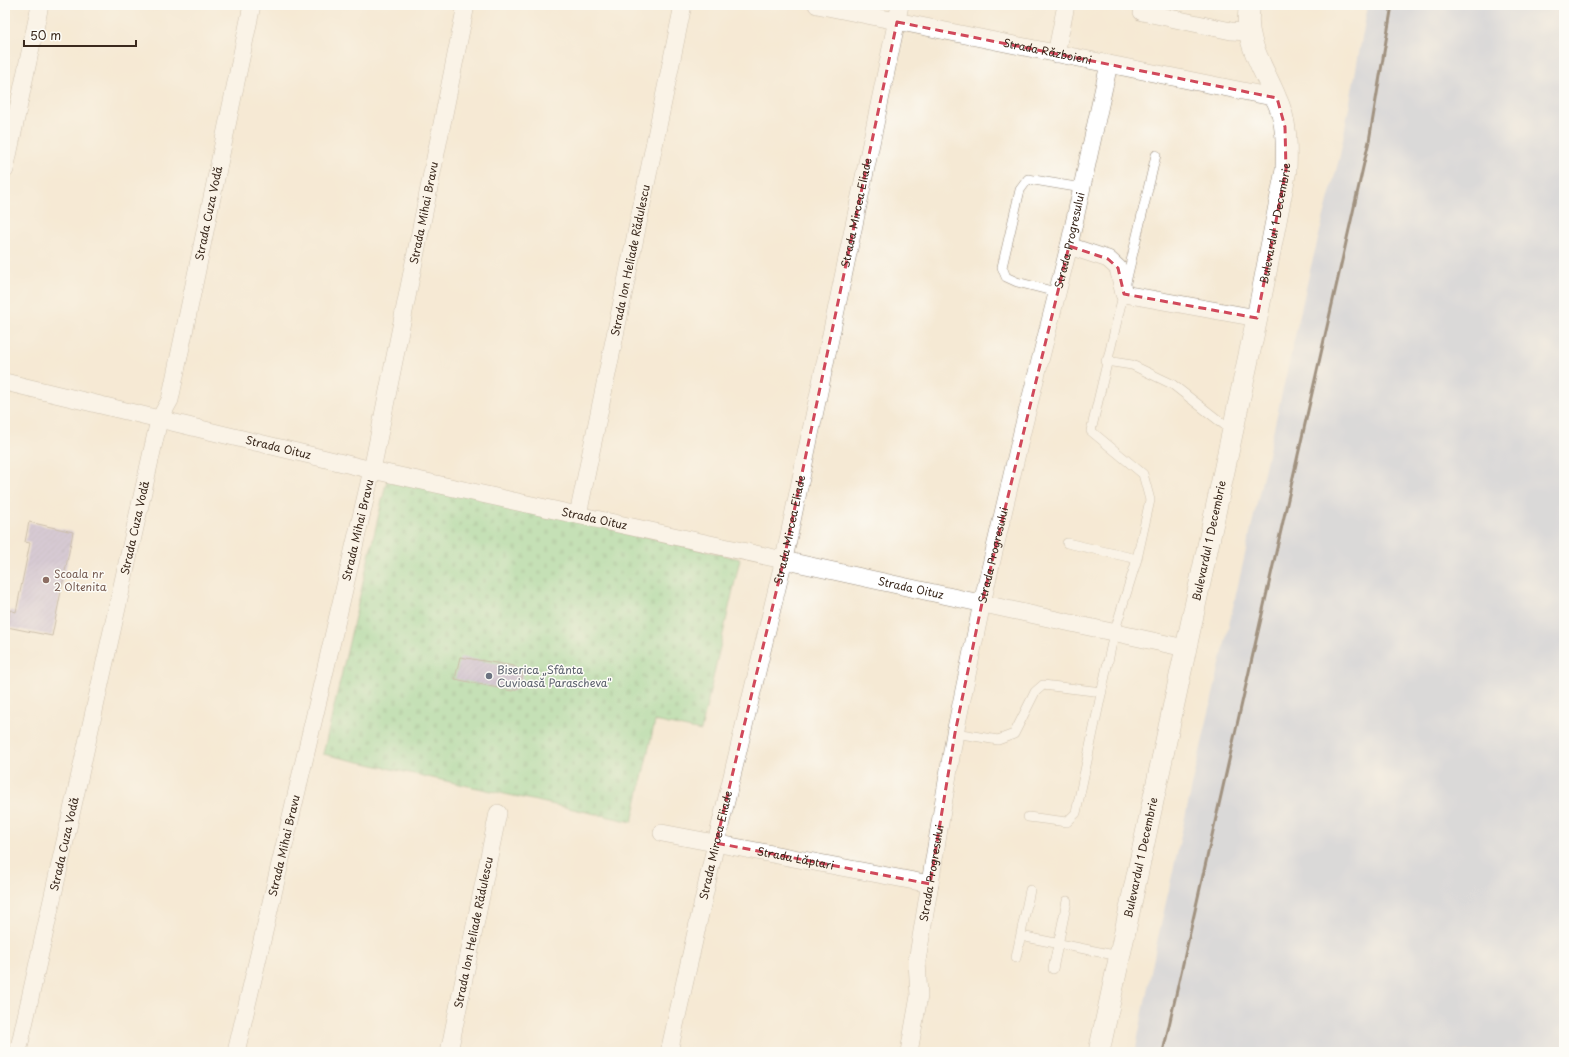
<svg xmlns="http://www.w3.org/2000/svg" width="1569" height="1057" viewBox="0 0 1569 1057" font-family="'Playpen Sans',sans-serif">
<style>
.industrial{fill:#b9c5de}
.cemetery{fill:url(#cemetery-stones);stroke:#628058}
.building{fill:url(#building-hatch)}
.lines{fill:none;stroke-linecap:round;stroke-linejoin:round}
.service-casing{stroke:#988a79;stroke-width:10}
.minor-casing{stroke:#988a79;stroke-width:18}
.tertiary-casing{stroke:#988a79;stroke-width:22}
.service{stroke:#fff;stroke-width:9}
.minor{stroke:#fff;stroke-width:17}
.tertiary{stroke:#fff;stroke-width:21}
.rail{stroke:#3b2a1e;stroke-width:3}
.marked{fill:none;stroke:#d1495b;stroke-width:3;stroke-dasharray:8 5;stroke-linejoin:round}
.education-dot{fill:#8d6e63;stroke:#fdfcf7;stroke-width:1.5}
.worship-dot{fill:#6b7280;stroke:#fdfcf7;stroke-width:1.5}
.labels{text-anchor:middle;stroke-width:3;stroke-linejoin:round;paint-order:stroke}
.street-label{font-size:11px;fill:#3b2a1e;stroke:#fdfcf7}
.education-label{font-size:11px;fill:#785e54;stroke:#fdfcf7;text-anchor:start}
.worship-label{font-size:11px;fill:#5b616d;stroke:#fdfcf7;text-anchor:start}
</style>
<defs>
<pattern id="cemetery-stones" width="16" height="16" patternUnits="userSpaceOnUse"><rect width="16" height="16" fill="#89d592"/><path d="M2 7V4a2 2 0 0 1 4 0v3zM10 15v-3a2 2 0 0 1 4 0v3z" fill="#77b77d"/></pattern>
<pattern id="building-hatch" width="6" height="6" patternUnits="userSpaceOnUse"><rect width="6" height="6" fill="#b1a4d4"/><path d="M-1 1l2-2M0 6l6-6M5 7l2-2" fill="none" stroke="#9186ab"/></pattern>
</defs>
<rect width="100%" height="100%" fill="#fdfcf7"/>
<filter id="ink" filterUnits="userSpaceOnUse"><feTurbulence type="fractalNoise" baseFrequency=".025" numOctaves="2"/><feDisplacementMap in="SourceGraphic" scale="8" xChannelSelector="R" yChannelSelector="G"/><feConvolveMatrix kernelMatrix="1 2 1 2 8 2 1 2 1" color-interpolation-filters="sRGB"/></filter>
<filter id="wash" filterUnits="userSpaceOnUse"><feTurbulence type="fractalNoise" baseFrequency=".012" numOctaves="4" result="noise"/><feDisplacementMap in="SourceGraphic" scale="16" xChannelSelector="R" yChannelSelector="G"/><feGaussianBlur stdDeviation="0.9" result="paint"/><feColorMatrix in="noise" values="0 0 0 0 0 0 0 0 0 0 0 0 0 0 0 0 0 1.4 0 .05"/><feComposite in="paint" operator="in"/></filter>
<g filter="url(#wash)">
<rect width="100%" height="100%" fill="#f5e9d4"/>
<path class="industrial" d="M1368,5H1564V1052H1135L1157,942L1188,804L1311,266L1340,155Z"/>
<path class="cemetery" d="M388,475L740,559L701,731L655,721L632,822L323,754Z"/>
<g id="blocks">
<path class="building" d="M29,522L73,532L52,636L7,627L10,610L16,612L30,543L25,542Z
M460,657L514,666L523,673L520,687L512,691L455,679Z"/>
</g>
</g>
<g filter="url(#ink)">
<use href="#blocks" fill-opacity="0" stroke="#988a79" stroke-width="1"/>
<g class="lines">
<defs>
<path id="service" d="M1056,292L1017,282L1006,277L1002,267L1020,190L1028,179L1082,188
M1106,361L1132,365L1172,384L1231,430
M1067,543L1137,559
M955,733L998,740L1014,734L1035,692L1043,685L1102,692
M1028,817L1067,822L1076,813L1114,633L1137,559L1150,500L1143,474L1091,431L1156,155
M1021,936L1119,956
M1016,958L1030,890
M1053,969L1067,901"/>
<g id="minor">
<path id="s1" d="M817,5L1277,98"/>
<path d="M1142,12L1231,31L1249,32"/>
<path d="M1056,54L1066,5"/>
<path d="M5,170L40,5"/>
<path d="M1069,246L1108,259L1118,268L1124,294L1257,318"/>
<path id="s2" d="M5,382L372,470L1185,648"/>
<path id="s3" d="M578,515L683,5"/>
<path id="s4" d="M662,833L930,884"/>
<path id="s5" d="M18,1052L159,420L170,400L252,5"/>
<path id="s6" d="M236,1052L372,470L466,5"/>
<path id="s7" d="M449,1052L498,813"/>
<path id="s8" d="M669,1052L716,843L784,559L900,5"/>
<path id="s9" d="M909,1052L919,996L917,961L955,733L982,603L1022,432L1069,246L1109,64"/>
</g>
<g id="tertiary">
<path id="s10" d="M1099,1052L1257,318L1286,170C1287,145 1287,121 1276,98C1264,68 1242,39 1250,5"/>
</g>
</defs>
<use href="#service" class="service-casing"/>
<use href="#minor" class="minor-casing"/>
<use href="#tertiary" class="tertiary-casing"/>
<use href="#service" class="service"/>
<use href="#minor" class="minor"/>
<use href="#tertiary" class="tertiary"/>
<path class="rail" d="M1163,1052L1369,141L1392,5"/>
</g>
</g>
<path d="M0 0H1569V1057H0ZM897,22L1277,98L1285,127L1286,170L1257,318L1124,294L1118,268L1108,259L1069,246L982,603L955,733L930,884L716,843L784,559Z" fill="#f5e9d4" fill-opacity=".55" fill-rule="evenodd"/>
<path class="marked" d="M897,22L1277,98L1285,127L1286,170L1257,318L1124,294L1118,268L1108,259L1069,246L982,603L955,733L930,884L716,843L784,559Z"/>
<circle class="education-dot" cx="46" cy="580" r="4"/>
<circle class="worship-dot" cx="489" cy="676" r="4"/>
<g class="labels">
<g class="street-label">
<text dy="4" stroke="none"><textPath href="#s1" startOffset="235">Strada Războieni</textPath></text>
<text dy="4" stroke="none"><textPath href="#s5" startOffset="861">Strada Cuza Vodă</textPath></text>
<text dy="4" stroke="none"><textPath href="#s6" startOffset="860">Strada Mihai Bravu</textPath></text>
<text dy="4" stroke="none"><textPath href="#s8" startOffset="860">Strada Mircea Eliade</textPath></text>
<text dy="4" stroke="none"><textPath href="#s10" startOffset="847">Bulevardul 1 Decembrie</textPath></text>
<text dy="4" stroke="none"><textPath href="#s9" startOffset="829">Strada Progresului</textPath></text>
<text dy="4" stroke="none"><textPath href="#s3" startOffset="260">Strada Ion Heliade Rădulescu</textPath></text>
<text dy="4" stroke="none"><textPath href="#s2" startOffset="281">Strada Oituz</textPath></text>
<text dy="4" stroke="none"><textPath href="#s2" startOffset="605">Strada Oituz</textPath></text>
<text dy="4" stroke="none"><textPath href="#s5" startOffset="537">Strada Cuza Vodă</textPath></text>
<text dy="4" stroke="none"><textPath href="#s6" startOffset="536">Strada Mihai Bravu</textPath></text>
<text dy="4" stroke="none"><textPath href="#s8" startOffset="536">Strada Mircea Eliade</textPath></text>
<text dy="4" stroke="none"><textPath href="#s10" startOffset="523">Bulevardul 1 Decembrie</textPath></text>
<text dy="4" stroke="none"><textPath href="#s9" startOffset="505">Strada Progresului</textPath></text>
<text dy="4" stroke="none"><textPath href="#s2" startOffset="929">Strada Oituz</textPath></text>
<text dy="4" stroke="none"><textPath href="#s5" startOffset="213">Strada Cuza Vodă</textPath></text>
<text dy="4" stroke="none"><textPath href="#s6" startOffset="212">Strada Mihai Bravu</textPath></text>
<text dy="4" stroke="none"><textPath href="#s8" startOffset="212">Strada Mircea Eliade</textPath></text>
<text dy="4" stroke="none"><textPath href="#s10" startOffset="199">Bulevardul 1 Decembrie</textPath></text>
<text dy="4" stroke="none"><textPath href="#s4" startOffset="136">Strada Lăptari</textPath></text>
<text dy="4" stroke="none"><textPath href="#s9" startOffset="181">Strada Progresului</textPath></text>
<text dy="4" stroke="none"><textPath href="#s7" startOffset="122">Strada Ion Heliade Rădulescu</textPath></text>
</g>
<g class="education-label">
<text x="54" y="578">Scoala nr<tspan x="54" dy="13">2 Oltenita</tspan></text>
</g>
<g class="worship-label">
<text x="497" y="674">Biserica „Sfânta<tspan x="497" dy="13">Cuvioasă Parascheva"</tspan></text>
</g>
</g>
<rect width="1569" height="1057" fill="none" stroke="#fdfcf7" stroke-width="20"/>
<path d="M24 40v6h112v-6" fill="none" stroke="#3b2a1e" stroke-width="2"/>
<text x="30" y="40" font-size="12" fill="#3b2a1e" stroke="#fdfcf7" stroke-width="3" paint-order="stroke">50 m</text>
</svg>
